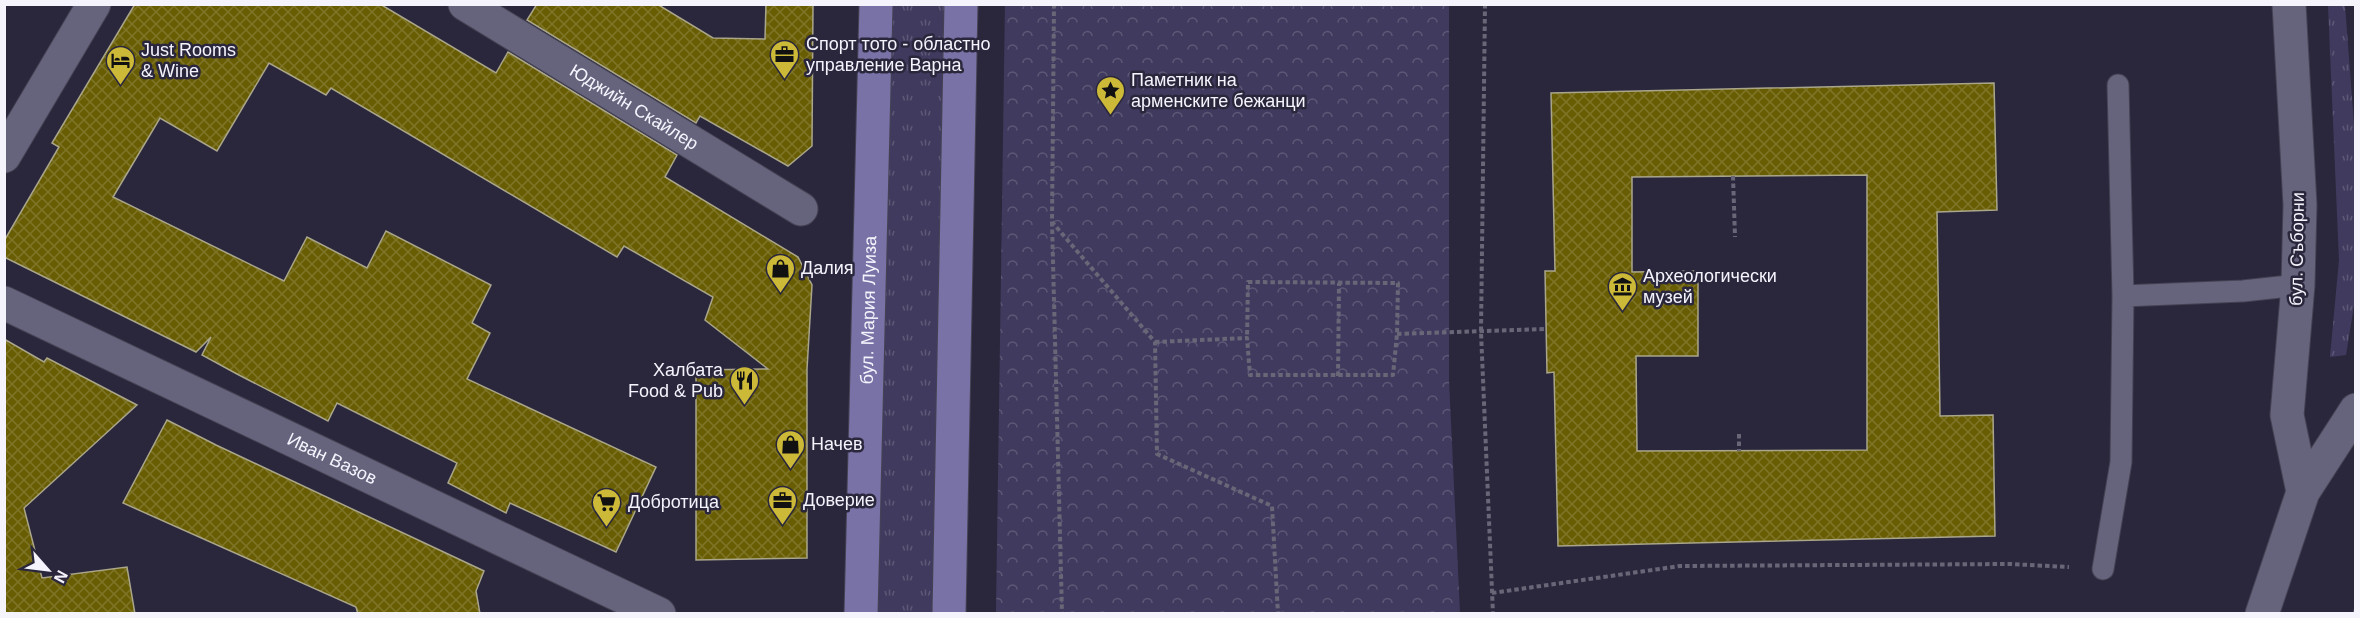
<svg xmlns="http://www.w3.org/2000/svg" width="2360" height="618" viewBox="0 0 2360 618" font-family="Helvetica,sans-serif">
<style>
.grass{fill:url(#grass-tufts)}
.park{fill:url(#park-crowns)}
.building{fill:url(#building-cross-hatch);stroke:#aaa68a;stroke-width:1.5;fill-rule:evenodd}
.lines{fill:none;stroke-linecap:round;stroke-linejoin:round}
.service-casing{stroke:#454253;stroke-width:23}
.minor-casing{stroke:#454253;stroke-width:35}
.tertiary-casing{stroke:#454253;stroke-width:35}
.primary-casing{stroke:#454253;stroke-width:35}
.path{stroke:#696678;stroke-width:4;stroke-dasharray:4.5 3;stroke-linecap:butt}
.service{stroke:#66647d;stroke-width:21}
.minor{stroke:#66647d;stroke-width:33}
.tertiary{stroke:#66647d;stroke-width:33}
.primary{stroke:#7972a6;stroke-width:33}
.labels{text-anchor:middle;stroke-width:5;stroke-linejoin:round;paint-order:stroke}
.poi-label{font-size:18px;fill:#f5f4fd;stroke:#2a273d;text-anchor:start}
.street-label{font-size:18px;fill:#f5f4fd;stroke:#2a273d}
</style>
<defs>
<pattern id="grass-tufts" width="24" height="20" patternUnits="userSpaceOnUse" patternTransform="scale(1.5)"><rect width="24" height="20" fill="#403b5e"/><path d="M3 7l-1-3M5 7V3M7 7l1-3M15 17l-1-3M17 17v-4M19 17l1-3" fill="none" stroke="#5c5876"/></pattern>
<pattern id="park-crowns" width="20" height="18" patternUnits="userSpaceOnUse" patternTransform="scale(1.5)"><rect width="20" height="18" fill="#403b5e"/><path d="M2 6a3 3 0 1 1 6 0M12 15a3 3 0 1 1 6 0" fill="none" stroke="#5c5876"/></pattern>
<pattern id="building-cross-hatch" width="8" height="8" patternUnits="userSpaceOnUse" patternTransform="scale(1.5)"><rect width="8" height="8" fill="#695d03"/><path d="M0 0l8 8M0 8l8-8" fill="none" stroke="#7f7529"/></pattern>
</defs>
<rect width="100%" height="100%" fill="#2a273d"/>
<path class="grass" d="M877,5H960L951,613L865,614Z
M2328,5H2345L2356,152L2355,299L2346,355L2330,357L2339,260Z"/>
<path class="park" d="M1005,5H1449V381L1460,613H996Z"/>
<path class="building" d="M135,4H380L496,73L508,52L677,155L665,177L798,257L812,285L807,369V558L696,560V370L768,369L705,320L713,297L624,246L617,257L331,88L326,95L269,63L217,151L160,118L113,197L284,281L307,237L367,268L386,231L491,285L472,323L490,333L467,379L656,467L616,552L510,503L506,513L448,483L457,463L337,403L328,421L237,374L202,355L211,337L196,352L4,257V241L59,147L52,143Z
M537,4H657L713,38L765,39L766,4H813L812,146L788,166L700,116L696,123L527,20Z
M1994,83L1997,210L1937,212L1940,416L1993,415L1995,536L1558,546L1554,372L1547,373L1545,271H1555L1551,93ZM1867,175V450L1637,451L1636,356H1698V271L1632,272V177Z
M4,339L44,362L47,358L137,405L24,508L42,578L127,567L135,614H4Z
M167,420L216,445L484,571L476,591L480,614H358L356,607L123,503Z"/>
<g class="lines">
<defs>
<path id="service" d="M2118,85L2123,296
M2103,569L2121,462L2123,296L2243,291L2298,285"/>
<g id="minor">
<path id="s1" d="M465,4L801,209"/>
<path d="M4,156L94,4"/>
<path id="s2" d="M4,303L659,614"/>
</g>
<path id="tertiary" d="M2289,4L2300,205L2298,285L2287,415L2303,492
M2262,614L2303,492L2356,410"/>
<g id="primary">
<path id="s3" d="M861,614L876,4"/>
<path d="M949,614L961,4"/>
</g>
</defs>
<use href="#service" class="service-casing"/>
<use href="#minor" class="minor-casing"/>
<use href="#tertiary" class="tertiary-casing"/>
<use href="#primary" class="primary-casing"/>
<path class="path" d="M1054,4L1052,222L1155,342L1157,454L1272,506L1278,614
M1485,4L1481,332L1493,614
M1733,176L1735,237
M1052,222L1062,614
M1397,334L1546,329
M1155,342L1247,338L1250,375H1393L1397,334L1398,283L1248,282L1247,338
M1338,376L1339,283
M1739,434V451
M1492,593L1680,566L2010,564L2069,567
M2355,614L2356,608"/>
<use href="#service" class="service"/>
<use href="#minor" class="minor"/>
<use href="#tertiary" class="tertiary"/>
<use href="#primary" class="primary"/>
</g>
<defs>
<symbol id="office-pin" viewBox="-11 -11 22 30"><path d="M0 17L-7.5 6A9.5 9.5 0 1 1 7.5 6Z" fill="#ccb938" stroke="#2a273d"/><path d="M-6-3h4V-5.5h4V-3h4V5H-6ZM-1-4.5V-3h2v-1.5ZM-6 0V1H6V0Z" fill="#111"/></symbol>
<symbol id="hotel-pin" viewBox="-11 -11 22 30"><path d="M0 17L-7.5 6A9.5 9.5 0 1 1 7.5 6Z" fill="#ccb938" stroke="#2a273d"/><path d="M-6-4.5h1.5V1H6V5H4.5V3h-9V5H-6ZM-4 0a1.8 1.8 0 1 1 3.6 0ZM.5 0V-2.5h3Q6-2.5 6 0Z" fill="#111"/></symbol>
<symbol id="sight-pin" viewBox="-11 -11 22 30"><path d="M0 17L-7.5 6A9.5 9.5 0 1 1 7.5 6Z" fill="#ccb938" stroke="#2a273d"/><path d="M0-6L1.8-2.2L6-1.7L2.9 1.2L3.7 5.4L0 3.3L-3.7 5.4L-2.9 1.2L-6-1.7L-1.8-2.2Z" fill="#111"/></symbol>
<symbol id="shop-pin" viewBox="-11 -11 22 30"><path d="M0 17L-7.5 6A9.5 9.5 0 1 1 7.5 6Z" fill="#ccb938" stroke="#2a273d"/><path d="M-5-2.5h2.3a2.7 3.5 0 0 1 5.4 0H5L5.5 6h-11ZM-1.5-2.5h3a1.5 2.3 0 0 0-3 0Z" fill="#111"/></symbol>
<symbol id="museum-pin" viewBox="-11 -11 22 30"><path d="M0 17L-7.5 6A9.5 9.5 0 1 1 7.5 6Z" fill="#ccb938" stroke="#2a273d"/><path d="M0-6L6-3V-2H-6V-3ZM-5-1h2V3h-2ZM-1-1h2V3h-2ZM3-1h2V3H3ZM-6 4H6V6H-6Z" fill="#111"/></symbol>
<symbol id="restaurant-pin" viewBox="-11 -11 22 30"><path d="M0 17L-7.5 6A9.5 9.5 0 1 1 7.5 6Z" fill="#ccb938" stroke="#2a273d"/><path d="M-5-6h1v4h1v-4h1v4h1v-4h1v5L-1.5 .5V6h-2V.5L-5-1ZM5-6V6H3V1.5H1.5Q1.5-4 5-6Z" fill="#111"/></symbol>
<symbol id="supermarket-pin" viewBox="-11 -11 22 30"><path d="M0 17L-7.5 6A9.5 9.5 0 1 1 7.5 6Z" fill="#ccb938" stroke="#2a273d"/><path d="M-6-5.5h2.5l.6 2H6L4.5 2H-2.5L-4.4-4H-6ZM-1.5 3.2a1.3 1.3 0 1 0 .1 0ZM3 3.2a1.3 1.3 0 1 0 .1 0Z" fill="#111"/></symbol>
</defs>
<g fill-rule="evenodd">
<use href="#office-pin" x="768" y="38" width="33" height="45"/>
<use href="#hotel-pin" x="104" y="44" width="33" height="45"/>
<use href="#sight-pin" x="1094" y="74" width="33" height="45"/>
<use href="#shop-pin" x="764" y="252" width="33" height="45"/>
<use href="#museum-pin" x="1606" y="270" width="33" height="45"/>
<use href="#restaurant-pin" x="728" y="364" width="33" height="45"/>
<use href="#shop-pin" x="774" y="428" width="33" height="45"/>
<use href="#office-pin" x="766" y="484" width="33" height="45"/>
<use href="#supermarket-pin" x="590" y="486" width="33" height="45"/>
</g>
<g class="labels">
<g class="poi-label">
<text x="806" y="50">Спорт тото - областно<tspan x="806" dy="21">управление Варна</tspan></text>
<text x="141" y="56">Just Rooms<tspan x="141" dy="21">&amp; Wine</tspan></text>
<text x="1131" y="86">Паметник на<tspan x="1131" dy="21">арменските бежанци</tspan></text>
<text x="801" y="274">Далия</text>
<text x="1643" y="282">Археологически<tspan x="1643" dy="21">музей</tspan></text>
<text x="723" y="376" text-anchor="end">Халбата<tspan x="723" dy="21">Food &amp; Pub</tspan></text>
<text x="811" y="450">Начев</text>
<text x="803" y="506">Доверие</text>
<text x="628" y="508">Добротица</text>
</g>
<g class="street-label">
<text dy="6" stroke="none"><textPath href="#s1" startOffset="198">Юджийн Скайлер</textPath></text>
<text transform="translate(2297 249) rotate(-89)" y="6">бул. Съборни</text>
<text dy="6" stroke="none"><textPath href="#s3" startOffset="304">бул. Мария Луиза</textPath></text>
<text dy="6" stroke="none"><textPath href="#s2" startOffset="363">Иван Вазов</textPath></text>
</g>
</g>
<rect width="2360" height="618" fill="none" stroke="#f5f4fd" stroke-width="12"/>
<g transform="translate(48 570) rotate(118)" stroke="#2a273d" stroke-width="4.5" paint-order="stroke">
<path d="M0-4.5L10 22L0 15L-10 22Z" fill="#f5f4fd"/>
<text y="-9" font-size="16" font-weight="bold" text-anchor="middle" fill="#f5f4fd">N</text>
</g>
</svg>
